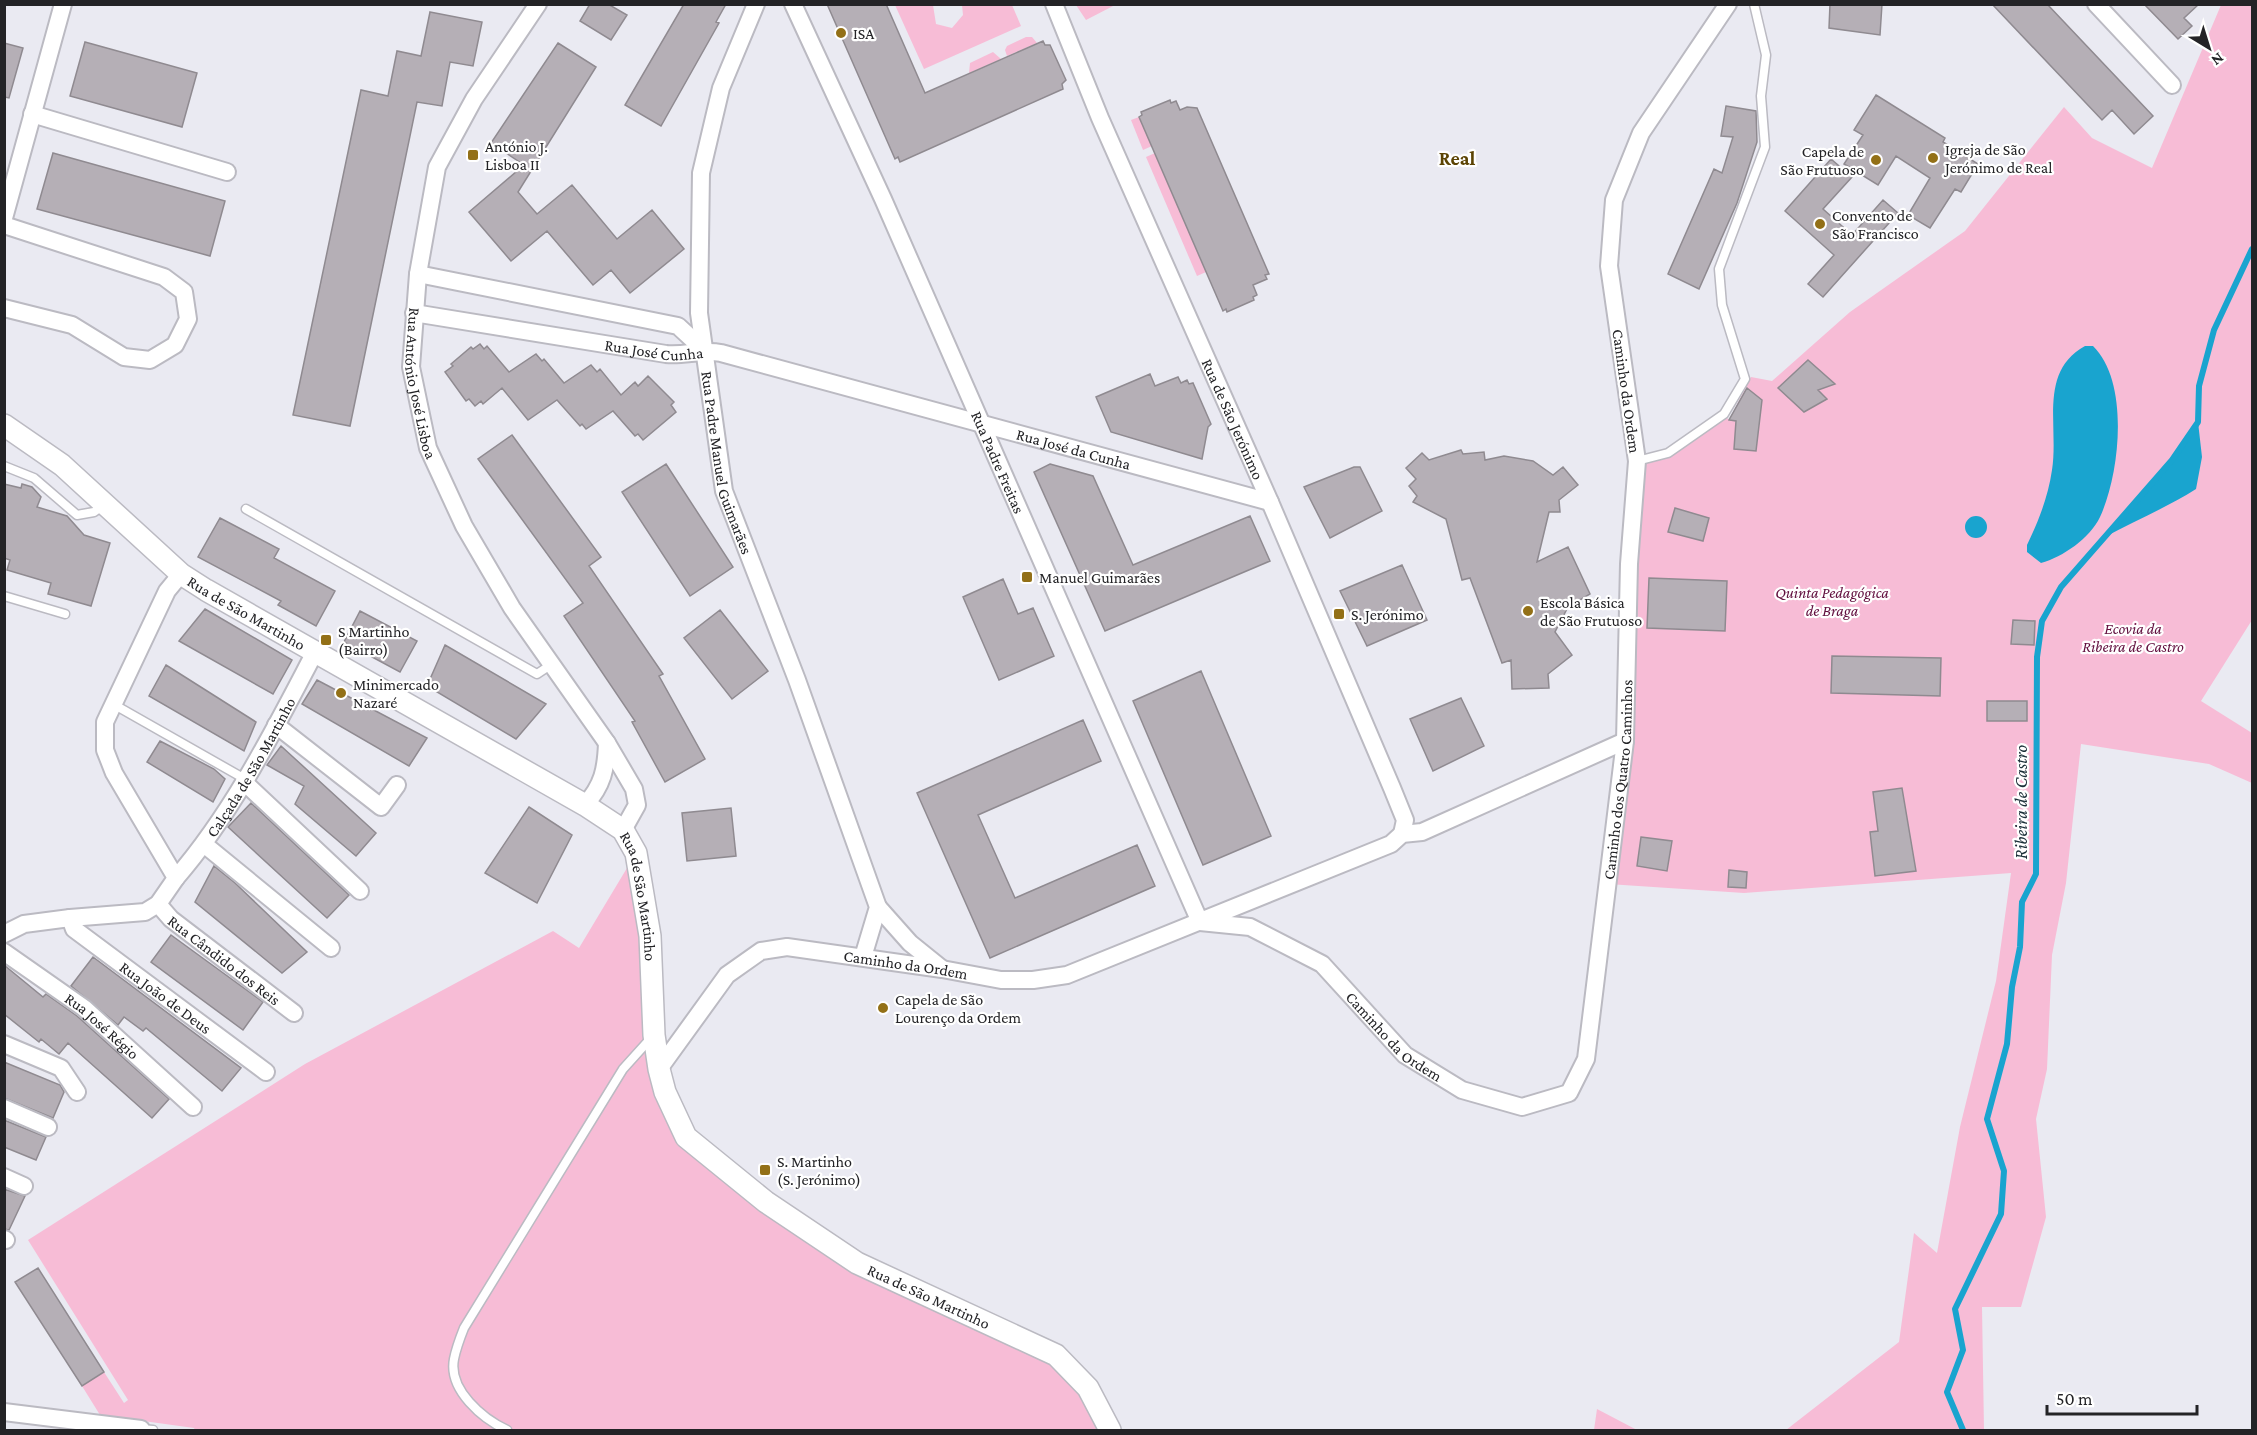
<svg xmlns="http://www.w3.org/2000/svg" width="2257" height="1435" viewBox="0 0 2257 1435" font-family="'Crimson Pro',serif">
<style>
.green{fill:#f7bcd6}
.water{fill:#19a4cf}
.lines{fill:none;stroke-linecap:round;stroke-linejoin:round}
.stream{stroke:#19a4cf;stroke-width:6}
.building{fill:#b5afb6;stroke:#8f8a90;stroke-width:1.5}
.service-casing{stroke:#bbbac2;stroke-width:11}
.minor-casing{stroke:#bbbac2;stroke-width:20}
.tertiary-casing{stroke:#bbbac2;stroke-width:24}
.service{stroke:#fff;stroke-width:8}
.minor{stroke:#fff;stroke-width:16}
.tertiary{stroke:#fff;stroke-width:21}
.poi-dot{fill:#937017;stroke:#fff;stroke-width:2}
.labels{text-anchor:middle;stroke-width:4.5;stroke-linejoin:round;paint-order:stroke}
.poi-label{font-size:16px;fill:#232326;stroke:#fff;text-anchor:start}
.street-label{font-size:16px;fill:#232326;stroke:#fff}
.park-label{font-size:16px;font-style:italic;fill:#610e3e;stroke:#fff}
.water-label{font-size:18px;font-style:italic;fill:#1b2f38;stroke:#fff}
.quarter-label{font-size:20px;font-weight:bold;fill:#5b4303;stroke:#fff}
</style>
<rect width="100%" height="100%" fill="#eaeaf2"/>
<path class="green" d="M895,5H933L936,24L952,28L963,15L962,5H1012L1021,26L924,69Z
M1076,5H1115L1086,20Z
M2221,5H2252V620L2201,701L2252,733V783L2209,764L2081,744L2066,883L2052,955L2047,1069L2036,1119L2046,1217L2021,1307H1982L1984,1430H1786L1899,1342L1914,1233L1937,1253L1960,1127L1996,981L2011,873L1744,893L1608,884L1637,461L1668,453L1724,414L1729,420L1751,377L1772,381L1850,312L1965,231L2064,107L2092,138L2152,168Z
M1026,37H1032L1037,43L1007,56L1005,50L1007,46Z
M993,52L1001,59L969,73L970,63Z
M1139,117L1152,146L1143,150L1131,120Z
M1155,153L1206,272L1197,276L1146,157Z
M636,853L654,1035L686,1137L857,1263L1056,1355L1110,1430H195L194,1428L100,1415L82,1386L104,1372L124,1403L128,1400L28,1240L305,1064L553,931L579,948Z
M1597,1409L1637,1430H1594Z"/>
<path class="water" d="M2085,346H2093C2130,382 2120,474 2100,517C2090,538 2063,557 2041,563L2027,552V545C2039,520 2048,497 2052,470C2059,426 2038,372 2085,346Z
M2198,422L2202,457L2196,489C2166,508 2134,521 2103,538L2172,460Z
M1965 527a11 11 0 1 1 22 0a11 11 0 1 1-22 0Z"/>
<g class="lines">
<path class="stream" d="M1963,1430L1947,1392L1963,1350L1955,1309L2001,1214L2004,1171L1987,1119L2007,1044L2012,987L2020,947L2022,902L2036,874L2037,657L2042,621L2061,587L2172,460L2198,422L2199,386L2214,330L2252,249"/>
</g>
<path class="building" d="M590,4H608L627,15L611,40L580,21Z
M684,4H726L716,22L719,23L661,126L625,105Z
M827,4H886L925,93L1043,41L1045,45H1050L1066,80L1062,84L1063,89L900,162L898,157L895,159Z
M1830,4H1882L1880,35L1829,28Z
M1992,4H2047L2153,116L2134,134L2112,110L2102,120Z
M2144,4H2199L2184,18L2192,26L2178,39Z
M430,12L482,22L473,66L450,62L442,106L417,102L350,426L293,415L361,90L388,96L397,51L421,56Z
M85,42L197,73L182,127L70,96Z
M4,43L23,48L9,98L4,97Z
M558,43L596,67L518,192L537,214L572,185L617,239L652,210L684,249L630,293L611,270L593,285L547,231L511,261L469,212L524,165L491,143Z
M1876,95L1945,138L1943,142L1978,164L1961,192L1955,189L1930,228L1908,215L1930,178L1896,156L1878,185L1844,164L1863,135L1854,130Z
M1170,100L1171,103L1176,101L1180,110L1187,107L1197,108L1269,274L1265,275L1267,279L1253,285L1257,295L1253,297L1254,300L1227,312L1226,309L1223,311L1139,117L1142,115L1141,112Z
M1726,106L1756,111L1757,142L1737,203L1699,289L1668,274L1714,169L1722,173L1733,137L1721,136Z
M53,153L225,201L210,256L37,209Z
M1831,159L1852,177L1823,209L1852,235L1883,200L1898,213L1823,297L1808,284L1834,255L1785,211Z
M480,344L484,349L487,346L509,372L536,354L542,361L544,359L564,383L591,365L597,372L600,369L621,395L635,382L638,386L648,376L674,402L671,405L676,412L643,440L638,434L635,436L613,411L586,429L582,424L580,426L557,400L528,420L502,388L483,404L481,401L475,406L469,399L466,401L445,372L453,366L451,364L471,347L473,349Z
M1808,360L1835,384L1818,390L1827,399L1804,412L1778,388Z
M1150,374L1155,386L1178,377L1181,383L1187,380L1189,384L1193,383L1211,424L1208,427L1202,459L1111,432L1096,397Z
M1747,388L1762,400L1756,451L1734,449L1736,421L1729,420Z
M512,435L601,557L589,566L663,674L659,676L705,759L665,782L632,722L635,721L564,616L583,603L478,459Z
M1461,450L1463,454L1484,452L1485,460L1504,456L1533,461L1553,475L1563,467L1578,485L1559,500L1560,512H1549L1537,562L1568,547L1590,594L1568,607L1555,632L1572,655L1548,674L1549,688L1512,689L1511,660L1502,663L1470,578L1462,580L1446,519L1413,502L1417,496L1409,486L1416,479L1406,468L1422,453L1429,460Z
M666,464L733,567L690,596L622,492Z
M1050,464L1093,476L1133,565L1250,516L1270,561L1105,631L1034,472Z
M1354,467H1360L1382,511L1330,538L1304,487Z
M4,484L21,488L22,484L32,487L41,497L37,507L67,516L84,535L110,543L91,606L48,594L51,583L7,570L10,560L4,558Z
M1675,508L1709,518L1703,541L1668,532Z
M220,518L279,549L274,558L335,591L316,626L278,605L281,601L198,557Z
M1402,565L1427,620L1367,646L1340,591Z
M1649,578L1727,581L1725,631L1647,628Z
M1003,579L1018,614L1033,608L1054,656L999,680L963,597Z
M205,609L292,660L273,694L179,641Z
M720,610L768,671L732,699L684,638Z
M360,611L417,641L400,672L344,642Z
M2013,620L2035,621L2034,645L2011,644Z
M445,645L546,704L516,739L427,686Z
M1832,656L1941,658L1940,696L1831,693Z
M166,665L256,722L244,751L149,696Z
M1201,671L1271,836L1203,865L1133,701Z
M317,680L427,738L409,766L302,704Z
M1461,698L1484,746L1433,771L1410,719Z
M1987,701H2027V721H1987Z
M1083,720L1101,761L978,815L1015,898L1137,845L1155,886L990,958L917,793Z
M160,741L214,769L225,779L213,802L147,762Z
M281,746L376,833L356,856L295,804L304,786L267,765Z
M1902,788L1916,871L1875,876L1870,832L1878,831L1873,792Z
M251,803L349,895L327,918L228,827Z
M529,807L572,835L537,903L485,873Z
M731,808L736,856L687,861L682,813Z
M1641,837L1672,841L1667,871L1637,866Z
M214,866L235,883L307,952L282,973L195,902Z
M1729,870L1747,872L1746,888L1728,887Z
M171,935L263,1002L243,1030L151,962Z
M93,957L241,1068L222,1091L146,1028L143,1031L124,1017L118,1025L71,986Z
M4,965L43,997L46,994L77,1016L169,1099L152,1118L68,1043L59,1054L41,1039L39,1042L4,1014Z
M4,1062L60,1085L64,1092L53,1118L4,1098Z
M4,1120L46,1137L36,1160L4,1147Z
M4,1189L25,1196L9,1230L4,1229Z
M38,1268L104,1372L82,1386L15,1282Z"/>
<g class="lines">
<defs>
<path id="service" d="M1637,461L1668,453L1724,414L1745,379L1722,305L1719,269L1765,147L1761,96L1766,55L1754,4
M4,466L34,478L77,515L94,512L105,504
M246,509L537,674L552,664
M4,596L65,614
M113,704L245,779
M141,1429L153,1430
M507,1430C483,1419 448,1390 454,1359C456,1349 460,1338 464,1328L623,1069L651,1038"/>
<g id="minor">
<path id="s1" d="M538,4L474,99L437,167L418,274L411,367L428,448L464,526L512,608L607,743L634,789L637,805L623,830"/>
<path id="s2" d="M756,4L721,88L701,173L699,313L724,491L797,680L878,907L863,957"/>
<path id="s3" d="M793,4L883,199L1200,922"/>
<path id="s4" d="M1054,4L1100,118L1270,502L1392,788L1405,820L1402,834"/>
<path d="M2096,4L2172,85"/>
<path d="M32,114L227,172"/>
<path d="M4,218L63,4"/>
<path d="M4,225L164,277L184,292L188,319L175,345L150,360L124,357L72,325L4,308"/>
<path d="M418,274L678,326L704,350"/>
<path id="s5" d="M414,313L666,354C685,356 702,349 721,353L1270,502"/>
<path d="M276,725L381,807L397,785"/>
<path d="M244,782L360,891"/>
<path d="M585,805C603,785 606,769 607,743"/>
<path d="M205,845L331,948"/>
<path id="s6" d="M176,878C234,811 274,730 315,652"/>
<path id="s7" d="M158,904L171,919L294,1013"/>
<path d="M878,907L910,943L941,968"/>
<path id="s8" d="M70,918L74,929L266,1072"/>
<path id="s9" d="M1200,922L1250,927L1322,964L1405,1055L1462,1090L1522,1107L1569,1093L1586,1059L1625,741L1629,564L1637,461L1609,266L1614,200L1641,133L1728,4"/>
<path d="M4,934L24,924L70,918L145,912L158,904L176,878L114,773L105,750V722L167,591L181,574"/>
<path id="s10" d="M4,952L84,1008L193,1107"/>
<path d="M4,1044L61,1068L77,1092"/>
<path id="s11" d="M659,1069L727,975L761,951L787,947L942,969L1001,980H1033L1067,975L1391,844L1402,834L1422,832L1625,741"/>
<path d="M4,1108L48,1127"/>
<path d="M4,1177L24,1186"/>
<path d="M4,1239L6,1240"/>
<path d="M4,1412L141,1429"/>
</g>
<g id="tertiary">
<path id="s12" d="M4,425L62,465L181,574L206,590L585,805L623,830L636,853L650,936L654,1035L659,1069L665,1092L686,1137L766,1202L857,1263L1056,1355L1088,1388L1110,1430"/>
</g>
</defs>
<use href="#service" class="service-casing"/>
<use href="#minor" class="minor-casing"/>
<use href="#tertiary" class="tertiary-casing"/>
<use href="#service" class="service"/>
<use href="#minor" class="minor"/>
<use href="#tertiary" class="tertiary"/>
</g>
<g class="poi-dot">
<circle cx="841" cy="33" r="6"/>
<rect x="467" y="149" width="12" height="12" rx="3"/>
<circle cx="1933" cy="158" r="6"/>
<circle cx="1876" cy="160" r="6"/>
<circle cx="1820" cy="224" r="6"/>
<rect x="1021" y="571" width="12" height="12" rx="3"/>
<circle cx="1528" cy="611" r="6"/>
<rect x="1333" y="608" width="12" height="12" rx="3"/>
<rect x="320" y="634" width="12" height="12" rx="3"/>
<circle cx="341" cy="693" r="6"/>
<circle cx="883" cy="1008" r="6"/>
<rect x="759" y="1164" width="12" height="12" rx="3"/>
</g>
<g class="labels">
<g class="poi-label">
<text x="853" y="39">ISA</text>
<text x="485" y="152">António J.<tspan x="485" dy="18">Lisboa II</tspan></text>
<text x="1945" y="155">Igreja de São<tspan x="1945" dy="18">Jerónimo de Real</tspan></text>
<text x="1864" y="157" text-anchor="end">Capela de<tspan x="1864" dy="18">São Frutuoso</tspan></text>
<text x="1832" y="221">Convento de<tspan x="1832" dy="18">São Francisco</tspan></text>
<text x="1039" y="583">Manuel Guimarães</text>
<text x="1540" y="608">Escola Básica<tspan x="1540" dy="18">de São Frutuoso</tspan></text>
<text x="1351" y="620">S. Jerónimo</text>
<text x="338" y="637">S Martinho<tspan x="338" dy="18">(Bairro)</tspan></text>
<text x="353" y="690">Minimercado<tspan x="353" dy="18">Nazaré</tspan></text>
<text x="895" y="1005">Capela de São<tspan x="895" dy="18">Lourenço da Ordem</tspan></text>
<text x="777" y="1167">S. Martinho<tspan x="777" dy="18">(S. Jerónimo)</tspan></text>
</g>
<g class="street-label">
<text dy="6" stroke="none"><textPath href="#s5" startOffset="243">Rua José Cunha</textPath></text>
<text dy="6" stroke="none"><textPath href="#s1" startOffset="411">Rua António José Lisboa</textPath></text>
<text transform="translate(1627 391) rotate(82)" y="6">Caminho da Ordem</text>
<text dy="6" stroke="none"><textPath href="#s4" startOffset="452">Rua de São Jerónimo</textPath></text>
<text dy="6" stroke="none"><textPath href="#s5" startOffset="676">Rua José da Cunha</textPath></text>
<text dy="6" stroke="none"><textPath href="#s2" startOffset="471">Rua Padre Manuel Guimarães</textPath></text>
<text dy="6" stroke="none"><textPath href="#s3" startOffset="502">Rua Padre Freitas</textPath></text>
<text dy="6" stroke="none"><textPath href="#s12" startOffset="308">Rua de São Martinho</textPath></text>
<text dy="6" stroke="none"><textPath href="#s6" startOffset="134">Calçada de São Martinho</textPath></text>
<text dy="6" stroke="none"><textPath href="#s9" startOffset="752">Caminho dos Quatro Caminhos</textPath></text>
<text dy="6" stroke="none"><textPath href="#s12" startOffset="812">Rua de São Martinho</textPath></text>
<text dy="6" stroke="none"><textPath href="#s7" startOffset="87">Rua Cândido dos Reis</textPath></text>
<text dy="6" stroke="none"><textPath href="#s11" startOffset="304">Caminho da Ordem</textPath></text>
<text dy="6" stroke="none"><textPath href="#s8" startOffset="126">Rua João de Deus</textPath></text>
<text dy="6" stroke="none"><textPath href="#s10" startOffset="123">Rua José Régio</textPath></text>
<text dy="6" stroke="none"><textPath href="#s9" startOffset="234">Caminho da Ordem</textPath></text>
<text dy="6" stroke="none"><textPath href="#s12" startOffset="1352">Rua de São Martinho</textPath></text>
</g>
<g class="park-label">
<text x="1832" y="598">Quinta Pedagógica<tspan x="1832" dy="18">de Braga</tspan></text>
<text x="2133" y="634">Ecovia da<tspan x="2133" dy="18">Ribeira de Castro</tspan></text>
</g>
<g class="water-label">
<text transform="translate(2021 802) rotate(-90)" y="6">Ribeira de Castro</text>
</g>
<g class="quarter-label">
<text x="1457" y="165">Real</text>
</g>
</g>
<rect width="2257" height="1435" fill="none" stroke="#232326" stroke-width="12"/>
<g transform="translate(2209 48) rotate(142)" stroke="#ffffff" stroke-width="4.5" paint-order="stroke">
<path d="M0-4.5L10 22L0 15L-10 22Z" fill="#232326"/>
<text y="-9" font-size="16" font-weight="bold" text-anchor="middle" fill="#232326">N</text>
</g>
<path d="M2047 1405v9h150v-9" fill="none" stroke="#232326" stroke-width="3"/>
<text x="2056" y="1405" font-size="18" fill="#232326" stroke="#ffffff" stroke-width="4.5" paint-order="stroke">50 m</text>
</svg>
